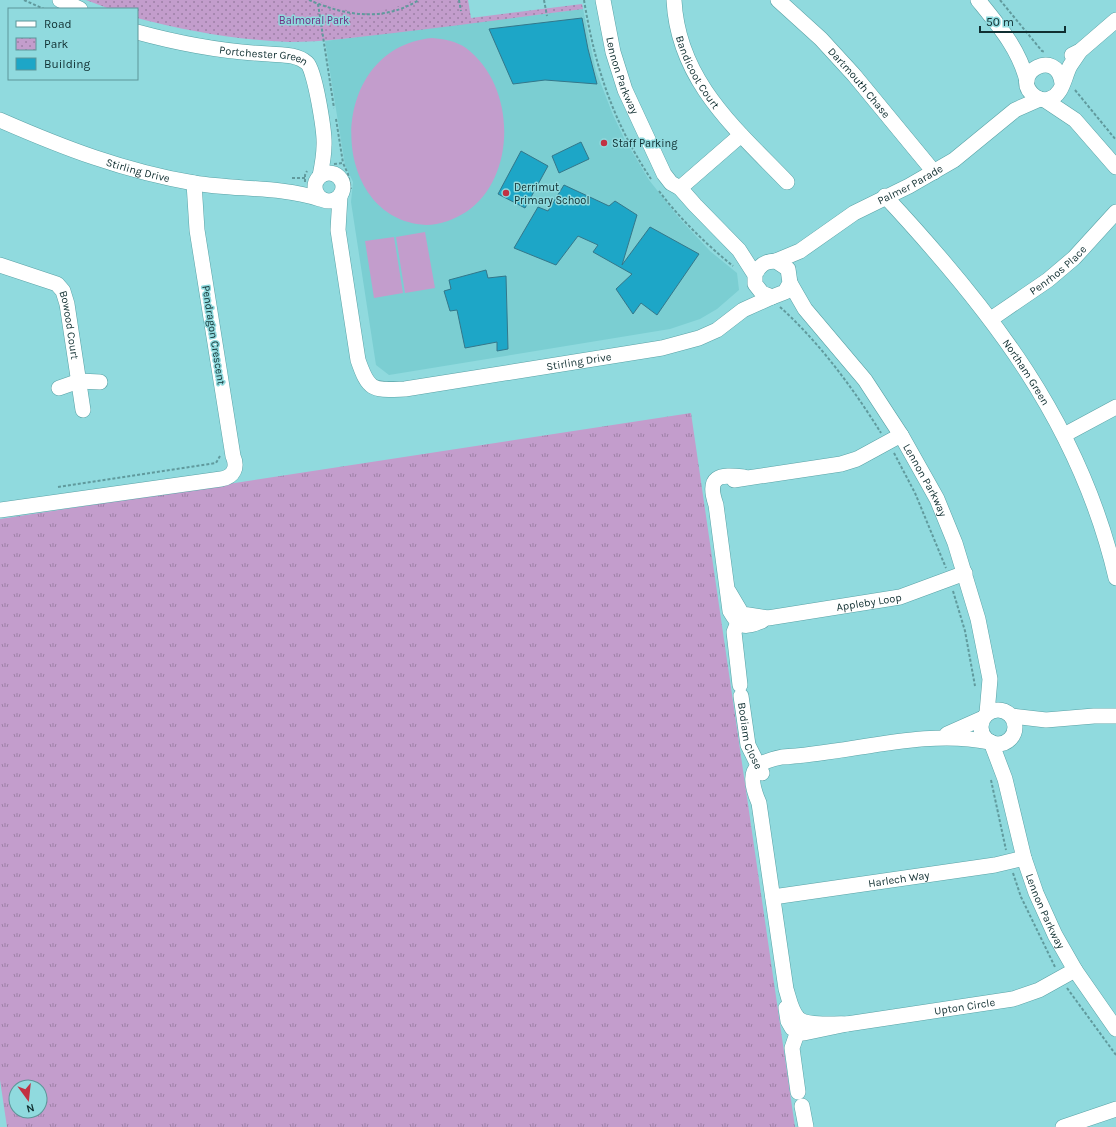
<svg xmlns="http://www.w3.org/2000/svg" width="1116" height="1127" viewBox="0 0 1116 1127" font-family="Karla,sans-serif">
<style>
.built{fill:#7bced2}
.grass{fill:url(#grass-tufts);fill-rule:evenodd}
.park{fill:url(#park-dots)}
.pitch{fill:#c39dcc}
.building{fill:#1da6c7;stroke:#34778a}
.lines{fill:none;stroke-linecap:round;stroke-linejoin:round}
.minor-casing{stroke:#59a2a6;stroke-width:16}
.path{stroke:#609a9d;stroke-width:2;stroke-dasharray:3 2;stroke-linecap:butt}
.minor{stroke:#fff;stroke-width:15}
.poi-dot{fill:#c23142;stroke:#90dade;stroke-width:1.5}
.labels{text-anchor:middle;stroke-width:3;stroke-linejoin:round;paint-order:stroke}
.park-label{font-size:11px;fill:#702c80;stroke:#90dade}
.street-label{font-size:11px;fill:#102f31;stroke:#90dade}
.poi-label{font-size:11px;fill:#102f31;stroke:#90dade;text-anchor:start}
</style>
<defs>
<pattern id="grass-tufts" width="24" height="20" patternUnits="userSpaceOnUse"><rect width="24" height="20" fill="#c39dcc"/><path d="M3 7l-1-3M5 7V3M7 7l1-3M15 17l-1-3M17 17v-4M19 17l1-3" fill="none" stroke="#9d80a6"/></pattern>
<pattern id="park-dots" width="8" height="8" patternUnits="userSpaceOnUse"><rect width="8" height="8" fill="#c39dcc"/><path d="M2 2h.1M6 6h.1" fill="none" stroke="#9d80a6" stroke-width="1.8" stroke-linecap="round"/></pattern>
</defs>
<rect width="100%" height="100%" fill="#90dade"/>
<path class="built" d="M583,9L596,71L613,115L625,140L649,180L679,218L710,251L737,273L739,290L717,309L700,319L670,329L389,375L376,365L351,202L353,182L345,165L325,41Z"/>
<path class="grass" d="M691,413L795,1127H7L0,1080V519ZM16,1087H40V1111H16Z"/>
<path class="park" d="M86,0H468L471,18L582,4L583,9C520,17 457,26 394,33C359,37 324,42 289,42C237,40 187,31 137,18V9H110Z"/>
<path class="pitch" d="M316,0H413C381,16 348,15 316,0Z
M432,38C444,39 456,41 466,48C516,85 518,177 466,212C455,219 440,225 426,225C327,220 324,48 432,38Z
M425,232L435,288L405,293L396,237Z
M394,237L403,293L374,298L365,241Z"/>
<path class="building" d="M582,18L588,49L597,84L545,80L513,84L489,29Z
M581,142L589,159L559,173L552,156Z
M521,151L548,166L525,208L498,194Z
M564,185L609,206L615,201L637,215L622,265L650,227L699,254L657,315L641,303L633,314L616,289L632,274L593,252L598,245L578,236L556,265L514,248L538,207L548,211Z
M486,270L488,278L506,276L508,349L497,351V342L465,348L457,310L450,311L444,291L451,289L449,280Z"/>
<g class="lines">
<defs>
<g id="minor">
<path d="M60,0L80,9"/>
<path id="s1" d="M603,0L613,52L625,90L664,174L671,183L680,188L695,205L739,250L755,275V284L762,293L772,297L785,292L790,283L788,269L776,261C765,261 759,265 755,275"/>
<path id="s2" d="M674,0C678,81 736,129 787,182"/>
<path id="s3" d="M778,0L821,39L854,75L934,172"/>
<path d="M978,0C999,26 1019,49 1027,81"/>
<path id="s4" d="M137,32C181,44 224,52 269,54C282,55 297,54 307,63C315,70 325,133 324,146C324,156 322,166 320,176"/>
<path d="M1072,55L1080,51L1116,20"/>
<path d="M1062,83C1057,47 1011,73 1032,94C1037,99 1044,101 1049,99C1063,95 1064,77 1070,66C1073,61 1077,56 1080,51"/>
<path d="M1045,100L1075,120L1116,167"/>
<path id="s5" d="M0,120C64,148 124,171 194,183C235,190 280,186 320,199"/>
<circle cx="329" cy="187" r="14"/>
<path d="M680,188L741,135"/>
<path id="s6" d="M340,196L338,230L358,360C369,392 373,390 405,389L662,348L699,338L717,330L743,310L772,297"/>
<path id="s7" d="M885,196C991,310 1080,423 1116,578"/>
<path id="s8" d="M776,261L800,251L854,213L909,186L954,160L1015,110L1040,99"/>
<path id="s9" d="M0,265L57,284L63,291L67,304L83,410"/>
<path id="s10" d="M790,283L805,309L865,380L901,435L937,499L955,543L978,619L990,679L987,713"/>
<path id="s11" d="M991,319L1048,280L1074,258L1116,212"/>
<path d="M59,388L79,381L100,382"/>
<path d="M1064,435L1116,407"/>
<path d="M744,477C719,474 706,476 716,505L730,611C740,628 744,628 762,621"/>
<path d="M734,480L841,464L857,459L901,435"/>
<path d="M0,510L221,479C234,477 238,467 233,456L197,230L194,183"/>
<path id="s12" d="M729,592L742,614L768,618L900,597L965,573"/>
<path d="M740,685L734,632L741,615"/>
<path id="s13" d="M741,696L748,745L762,773"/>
<circle cx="998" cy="727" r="17"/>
<path d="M1012,716L1046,720L1094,716H1116"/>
<path d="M947,734L983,718"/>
<path id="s14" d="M991,742L1005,779L1024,858L1036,893L1055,935L1075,970L1116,1029"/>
<path id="s15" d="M773,897L995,865L1024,858"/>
<path id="s16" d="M786,1008L788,1021L792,1028L804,1033L847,1024L1013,999L1039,990L1075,970"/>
<path d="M847,1024C835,1023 806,1027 798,1018C791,1011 789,998 786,989L759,803C747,775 750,763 782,757C849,754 924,728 989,742"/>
<path d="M798,1092L792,1048L801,1022"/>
<path d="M802,1106L806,1127"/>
<path d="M1063,1127L1116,1109"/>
</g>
</defs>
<use href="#minor" class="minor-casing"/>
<path class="path" d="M24,0L44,9
M309,0C346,16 383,22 419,0
M459,0L461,11
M544,0L547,16
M584,0C595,67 613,122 651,179
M1000,0L1042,51L1045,52
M318,4L334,108
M1075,90L1116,140
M336,119L343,163
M334,164L343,163L348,174L351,189
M292,178H305
M305,182V175L307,171
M659,191C680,219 706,244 733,266
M780,307C819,342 853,388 881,433
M894,453L915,493L946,568
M58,487L216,463L220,456
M953,591L965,631L975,686
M991,780L1006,850
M1013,873L1021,897L1055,967
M1067,988L1116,1055"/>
<use href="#minor" class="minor"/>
</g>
<g class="poi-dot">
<circle cx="604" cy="143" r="4"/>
<circle cx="506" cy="193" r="4"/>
</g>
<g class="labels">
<g class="park-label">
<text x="314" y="24">Balmoral Park</text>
</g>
<g class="street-label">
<text dy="4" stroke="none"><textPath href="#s4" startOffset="129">Portchester Green</textPath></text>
<text dy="4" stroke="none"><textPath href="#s2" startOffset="77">Bandicoot Court</textPath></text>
<text dy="4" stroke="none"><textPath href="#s1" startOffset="78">Lennon Parkway</textPath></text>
<text dy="4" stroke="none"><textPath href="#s3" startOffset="116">Dartmouth Chase</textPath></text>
<text dy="4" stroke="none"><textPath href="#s5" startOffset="147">Stirling Drive</textPath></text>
<text dy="4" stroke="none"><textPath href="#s8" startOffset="155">Palmer Parade</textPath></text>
<text dy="4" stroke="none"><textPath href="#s11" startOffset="83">Penrhos Place</textPath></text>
<text dy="4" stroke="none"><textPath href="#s9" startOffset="104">Bowood Court</textPath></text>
<text transform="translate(214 335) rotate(81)" y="4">Pendragon Crescent</text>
<text dy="4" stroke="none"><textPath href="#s6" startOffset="405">Stirling Drive</textPath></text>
<text dy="4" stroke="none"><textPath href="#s7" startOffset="226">Northam Green</textPath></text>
<text dy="4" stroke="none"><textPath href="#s10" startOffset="240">Lennon Parkway</textPath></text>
<text dy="4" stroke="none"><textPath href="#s12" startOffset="154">Appleby Loop</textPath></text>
<text dy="4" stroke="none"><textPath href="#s13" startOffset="41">Bodiam Close</textPath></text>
<text dy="4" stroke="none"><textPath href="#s15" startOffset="127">Harlech Way</textPath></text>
<text dy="4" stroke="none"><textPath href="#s14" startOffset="178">Lennon Parkway</textPath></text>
<text dy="4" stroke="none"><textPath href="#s16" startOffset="197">Upton Circle</textPath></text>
</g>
<g class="poi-label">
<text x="612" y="147">Staff Parking</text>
<text x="514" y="191">Derrimut<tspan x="514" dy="13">Primary School</tspan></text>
</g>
</g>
<rect x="8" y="8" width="130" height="72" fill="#90dade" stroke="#5d9699"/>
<rect x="16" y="21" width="20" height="6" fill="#ffffff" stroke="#5d9699"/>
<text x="44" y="28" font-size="12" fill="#102f31">Road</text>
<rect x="16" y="38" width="20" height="12" fill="url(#park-dots)" stroke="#5d9699"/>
<text x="44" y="48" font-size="12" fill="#102f31">Park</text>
<rect x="16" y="58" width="20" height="12" fill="#1da6c7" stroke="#5d9699"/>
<text x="44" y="68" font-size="12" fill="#102f31">Building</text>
<g transform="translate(28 1099) rotate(165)"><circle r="19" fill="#90dade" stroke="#5d9699"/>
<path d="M0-3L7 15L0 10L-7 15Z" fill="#c23142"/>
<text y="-6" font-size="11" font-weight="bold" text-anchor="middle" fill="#102f31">N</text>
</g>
<path d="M980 26v6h85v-6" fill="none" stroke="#102f31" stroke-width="2"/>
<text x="986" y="26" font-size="12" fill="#102f31" stroke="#90dade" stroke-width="3" paint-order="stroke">50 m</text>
</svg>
